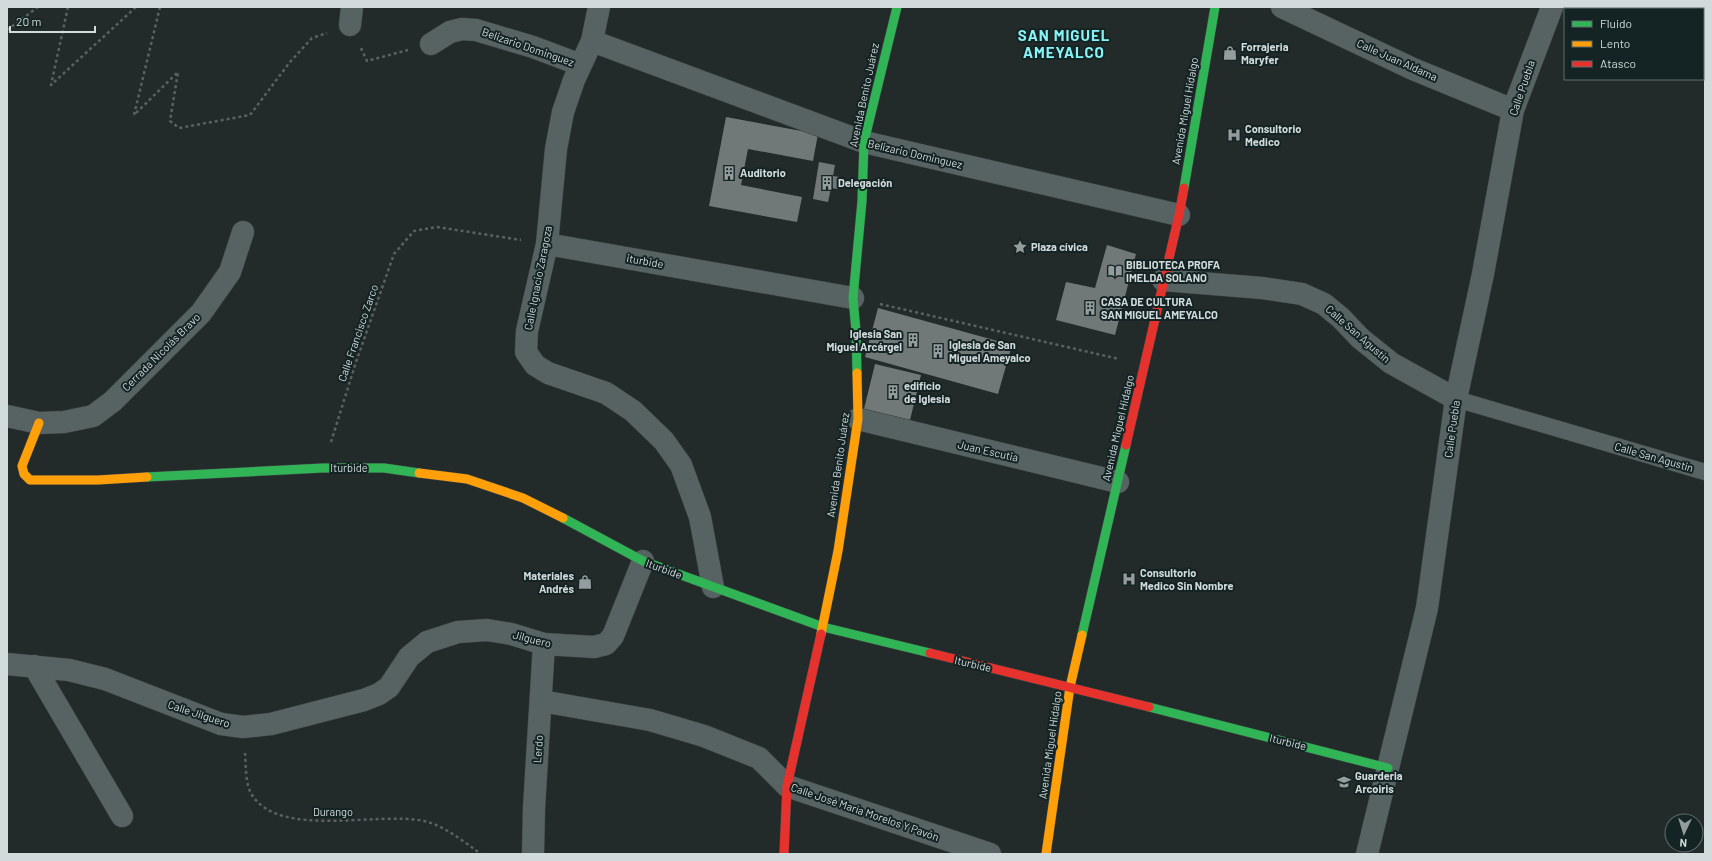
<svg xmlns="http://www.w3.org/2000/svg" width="1712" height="861" viewBox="0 0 1712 861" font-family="Barlow,sans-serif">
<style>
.building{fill:#717878}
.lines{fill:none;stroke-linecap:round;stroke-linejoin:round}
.lane-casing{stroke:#3f4545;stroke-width:17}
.street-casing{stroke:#3f4545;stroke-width:23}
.fast-casing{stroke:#3f4545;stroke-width:10}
.slow-casing{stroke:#3f4545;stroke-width:10}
.jam-casing{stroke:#3f4545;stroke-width:10}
.path{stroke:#596262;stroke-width:2.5;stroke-dasharray:3 3;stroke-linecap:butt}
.lane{stroke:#576363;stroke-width:16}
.street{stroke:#576363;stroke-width:22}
.fast{stroke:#30b455;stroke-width:9}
.slow{stroke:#ff9f0a;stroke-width:9}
.jam{stroke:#e5322d;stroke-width:9}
.labels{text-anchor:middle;stroke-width:4;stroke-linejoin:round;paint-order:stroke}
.street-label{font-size:11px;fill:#d2dbdb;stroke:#142323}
.poi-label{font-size:11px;font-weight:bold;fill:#d2dbdb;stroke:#142323;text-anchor:start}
.district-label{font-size:15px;font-weight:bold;letter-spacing:1px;fill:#88f4f8;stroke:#142323}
</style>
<rect width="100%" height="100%" fill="#222a2a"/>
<path class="building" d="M726,117L818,134L813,161L748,149L741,185L802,197L797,222L709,206Z
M819,162L835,165L833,176L840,177L838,189L831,188L828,202L813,199Z
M1107,245L1136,254L1115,335L1056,320L1066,282L1095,288Z
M878,308L1012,345L998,394L865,357Z
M875,364L921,375L910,420L864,409Z"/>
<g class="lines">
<defs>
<path id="lane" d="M1456,399L1705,472"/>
<path id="street" d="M599,7L592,41L574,80L563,112L556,149L547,244L527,331L526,352L535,365L548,373L606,393L633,411L664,441L681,465L700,517L713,587
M1282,7L1413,69L1513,110
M350,25L352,7
M592,41L864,142L1179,215
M431,44L450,32L462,29L476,30L533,47L581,65
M547,244L853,298
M1163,280L1262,288L1302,294L1324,304L1341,318L1360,338L1391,363L1456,399
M7,416L39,423L64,422L93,416L113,401L201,313L230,272L243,232
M858,419L1118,482
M7,664L69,670L105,679L221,724L243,727L271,724L364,700L379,694L389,687L409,657L427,642L458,632L487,630L511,634L544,644L594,647L606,644L613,636L643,561
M34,666L122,816
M541,701L650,720L704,736L759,758L787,786L990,854
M533,854L534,808L544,644
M1367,854L1427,608L1456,399L1483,274L1513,110L1552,7"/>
<path id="fast" d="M1184,188L1215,7
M857,373L856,331L853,298L862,201L864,142L897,7
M147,477L323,468H384L419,473
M563,518L643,561L823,627L930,653
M1082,635L1126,445
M1149,707L1388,768"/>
<path id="slow" d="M39,423L22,466L24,474L30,480H98L147,477
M419,473L467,479L523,498L563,518
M821,634L838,551L858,419L857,373
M1046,854L1070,687L1082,635"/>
<path id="jam" d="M1126,445L1179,215L1184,188
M930,653L1149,707
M784,854L787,786L821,634"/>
</defs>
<use href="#lane" class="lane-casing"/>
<use href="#street" class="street-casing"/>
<use href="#fast" class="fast-casing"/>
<use href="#slow" class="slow-casing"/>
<use href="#jam" class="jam-casing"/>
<path class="path" d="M68,7L51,85L136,7
M160,7L134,115L178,72L170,121L179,128L250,115L290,62L312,38L327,33
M7,30L38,7
M361,48L367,61L408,50
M880,304L1119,359
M331,442L356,362L394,254L414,231L437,227L521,240
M245,753C246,765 245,784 252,795C280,839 378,811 424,821C445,826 464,842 481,854"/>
<use href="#lane" class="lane"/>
<use href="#street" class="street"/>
<use href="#fast" class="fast"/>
<use href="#slow" class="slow"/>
<use href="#jam" class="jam"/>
</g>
<defs>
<symbol id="shop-bare" viewBox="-9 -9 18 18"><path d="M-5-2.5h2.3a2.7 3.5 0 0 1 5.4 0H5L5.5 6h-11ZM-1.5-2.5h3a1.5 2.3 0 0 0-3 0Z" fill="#949d9d" stroke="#142323" stroke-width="2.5" paint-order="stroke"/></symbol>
<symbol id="hospital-bare" viewBox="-9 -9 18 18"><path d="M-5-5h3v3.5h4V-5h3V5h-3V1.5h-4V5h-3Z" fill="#949d9d" stroke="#142323" stroke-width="2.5" paint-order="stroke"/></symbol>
<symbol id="building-bare" viewBox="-9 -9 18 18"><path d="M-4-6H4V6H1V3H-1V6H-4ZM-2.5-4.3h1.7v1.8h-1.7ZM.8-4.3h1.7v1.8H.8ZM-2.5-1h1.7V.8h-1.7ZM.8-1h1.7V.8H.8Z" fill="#949d9d" stroke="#142323" stroke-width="2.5" paint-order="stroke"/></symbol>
<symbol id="sight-bare" viewBox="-9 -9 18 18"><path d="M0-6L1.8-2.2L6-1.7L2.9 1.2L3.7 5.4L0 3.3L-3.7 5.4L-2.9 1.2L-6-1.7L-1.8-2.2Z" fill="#949d9d" stroke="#142323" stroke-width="2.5" paint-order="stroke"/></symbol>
<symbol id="library-bare" viewBox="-9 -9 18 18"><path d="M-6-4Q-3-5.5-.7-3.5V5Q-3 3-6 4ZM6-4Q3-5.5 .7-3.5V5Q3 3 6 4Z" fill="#949d9d" stroke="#142323" stroke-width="2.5" paint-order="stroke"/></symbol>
<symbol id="school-bare" viewBox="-9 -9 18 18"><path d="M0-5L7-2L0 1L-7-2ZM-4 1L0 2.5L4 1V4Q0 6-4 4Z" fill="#949d9d" stroke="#142323" stroke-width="2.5" paint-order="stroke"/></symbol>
</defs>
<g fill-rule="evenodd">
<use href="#shop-bare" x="1220" y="43" width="20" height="20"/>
<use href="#hospital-bare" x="1224" y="125" width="20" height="20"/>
<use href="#building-bare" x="719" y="163" width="20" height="20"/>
<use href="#building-bare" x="817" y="173" width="20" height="20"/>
<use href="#sight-bare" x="1010" y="237" width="20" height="20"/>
<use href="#library-bare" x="1105" y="261" width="20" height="20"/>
<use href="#building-bare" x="1080" y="298" width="20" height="20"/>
<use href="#building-bare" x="903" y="330" width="20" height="20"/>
<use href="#building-bare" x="928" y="341" width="20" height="20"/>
<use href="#building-bare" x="883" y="382" width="20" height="20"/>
<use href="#hospital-bare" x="1119" y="569" width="20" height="20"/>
<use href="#shop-bare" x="575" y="572" width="20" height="20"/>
<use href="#school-bare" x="1334" y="772" width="20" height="20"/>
</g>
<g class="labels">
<g class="street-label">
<text transform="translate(528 47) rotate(19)" y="4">Belizario Dominguez</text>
<text transform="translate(1397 60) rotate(24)" y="4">Calle Juan Aldama</text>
<text transform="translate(1522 88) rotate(-71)" y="4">Calle Puebla</text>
<text transform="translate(864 95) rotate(-78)" y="4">Avenida Benito Juárez</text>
<text transform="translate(1185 111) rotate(-80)" y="4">Avenida Miguel Hidalgo</text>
<text transform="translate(915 154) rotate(13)" y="4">Belizario Dominguez</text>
<text transform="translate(645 261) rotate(10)" y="4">iturbide</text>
<text transform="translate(538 278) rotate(-79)" y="4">Calle Ignacio Zaragoza</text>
<text transform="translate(358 333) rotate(-71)" y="4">Calle Francisco Zarco</text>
<text transform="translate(1358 334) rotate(41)" y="4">Calle San Agustín</text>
<text transform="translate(161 352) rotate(-45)" y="4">Cerrada Nicolás Bravo</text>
<text transform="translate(1118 428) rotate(-77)" y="4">Avenida Miguel Hidalgo</text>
<text transform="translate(1452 429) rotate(-82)" y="4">Calle Puebla</text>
<text transform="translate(988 451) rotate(13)" y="4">Juan Escutia</text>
<text transform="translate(1654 457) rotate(16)" y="4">Calle San Agustín</text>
<text transform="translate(838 465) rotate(-82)" y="4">Avenida Benito Juárez</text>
<text x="349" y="472">Iturbide</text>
<text transform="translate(664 569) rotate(20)" y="4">Iturbide</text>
<text transform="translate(532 639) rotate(14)" y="4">Jilguero</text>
<text transform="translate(973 664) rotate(13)" y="4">Iturbide</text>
<text transform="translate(199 714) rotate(18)" y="4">Calle Jilguero</text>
<text transform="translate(1288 742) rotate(14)" y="4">Iturbide</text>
<text transform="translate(1050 745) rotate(-82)" y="4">Avenida Miguel Hidalgo</text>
<text transform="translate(538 749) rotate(-86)" y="4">Lerdo</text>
<text x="333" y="816">Durango</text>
<text transform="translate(865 812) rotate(19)" y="4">Calle José María Morelos Y Pavón</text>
</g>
<g class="poi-label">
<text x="1241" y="51">Forrajeria<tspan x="1241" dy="13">Maryfer</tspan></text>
<text x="1245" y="133">Consultorio<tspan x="1245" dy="13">Medico</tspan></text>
<text x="740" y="177">Auditorio</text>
<text x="838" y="187">Delegación</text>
<text x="1031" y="251">Plaza cívica</text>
<text x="1126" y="269">BIBLIOTECA PROFA<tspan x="1126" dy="13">IMELDA SOLANO</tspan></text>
<text x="1101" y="306">CASA DE CULTURA<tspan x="1101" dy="13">SAN MIGUEL AMEYALCO</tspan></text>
<text x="902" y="338" text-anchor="end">Iglesia San<tspan x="902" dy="13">Miguel Arcárgel</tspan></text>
<text x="949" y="349">Iglesia de San<tspan x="949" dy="13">Miguel Ameyalco</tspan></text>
<text x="904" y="390">edificio<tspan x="904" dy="13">de Iglesia</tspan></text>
<text x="1140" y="577">Consultorio<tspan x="1140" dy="13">Medico Sin Nombre</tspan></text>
<text x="574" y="580" text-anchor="end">Materiales<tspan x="574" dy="13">Andrés</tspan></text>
<text x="1355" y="780">Guarderia<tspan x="1355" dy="13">Arcoiris</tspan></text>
</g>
<g class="district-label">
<text x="1064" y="41">SAN MIGUEL<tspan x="1064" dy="17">AMEYALCO</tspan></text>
</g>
</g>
<rect width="1712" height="861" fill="none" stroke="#d2dbdb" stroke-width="16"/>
<rect x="1564" y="8" width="140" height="72" fill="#142323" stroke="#606d6d"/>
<rect x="1572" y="21" width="20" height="6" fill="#30b455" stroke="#606d6d"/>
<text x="1600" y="28" font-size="12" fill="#d2dbdb">Fluido</text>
<rect x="1572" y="41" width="20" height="6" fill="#ff9f0a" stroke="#606d6d"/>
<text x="1600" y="48" font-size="12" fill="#d2dbdb">Lento</text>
<rect x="1572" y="61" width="20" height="6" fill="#e5322d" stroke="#606d6d"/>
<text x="1600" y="68" font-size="12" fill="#d2dbdb">Atasco</text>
<g transform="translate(1684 833) rotate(184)"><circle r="19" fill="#142323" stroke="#606d6d"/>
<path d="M0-3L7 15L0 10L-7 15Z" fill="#949d9d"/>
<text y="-6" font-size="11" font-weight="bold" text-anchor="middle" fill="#d2dbdb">N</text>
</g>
<path d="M10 26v6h85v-6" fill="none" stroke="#d2dbdb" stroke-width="2"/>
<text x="16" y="26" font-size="12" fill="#d2dbdb" stroke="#142323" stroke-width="3" paint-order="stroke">20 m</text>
</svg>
